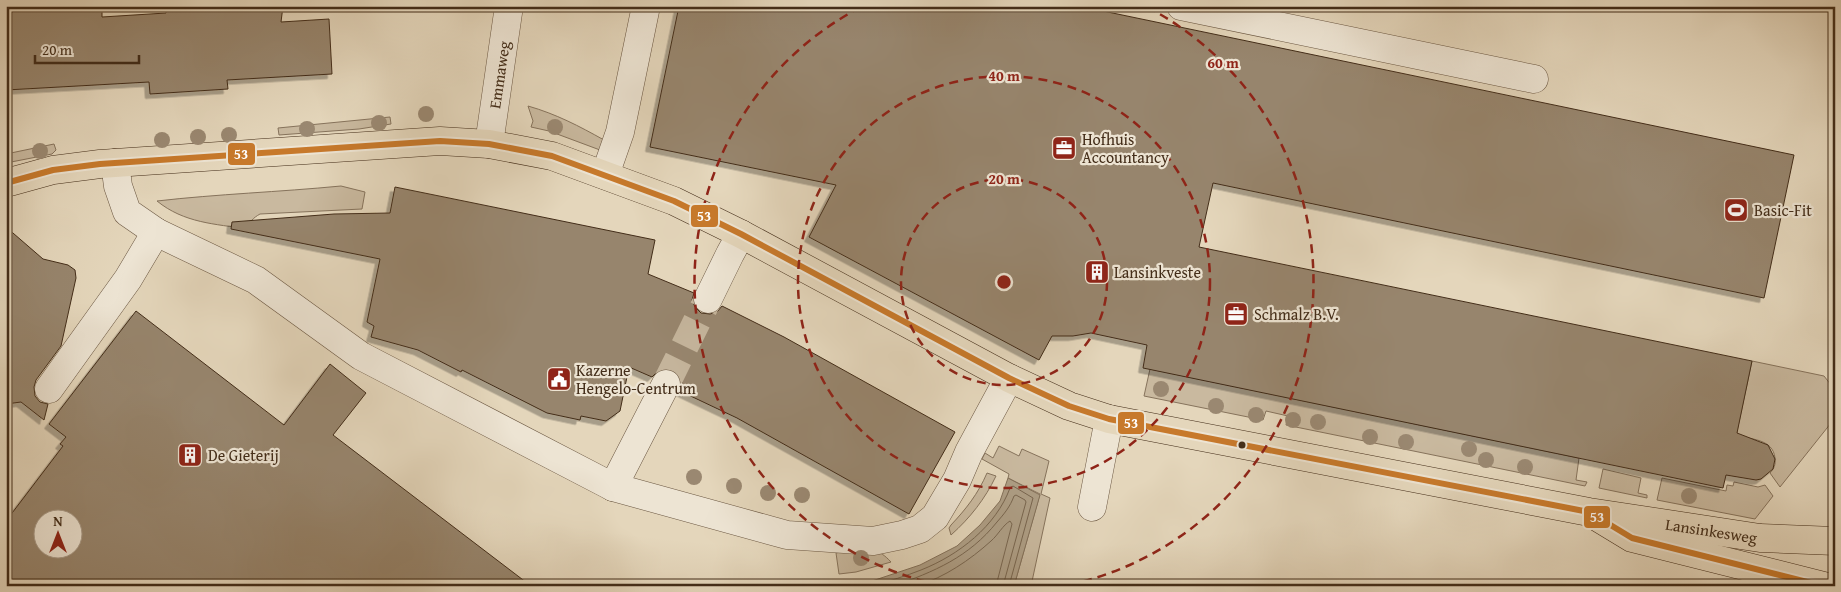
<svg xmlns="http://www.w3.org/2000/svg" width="1841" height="592" viewBox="0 0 1841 592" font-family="'Gentium Book Plus',serif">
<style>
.green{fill:#c9b99f;stroke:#86735c}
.water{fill:#ad9d84;stroke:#837059}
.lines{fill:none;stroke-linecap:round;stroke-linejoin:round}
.shore{stroke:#78654e;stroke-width:1}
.building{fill:#97856d;stroke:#432d19;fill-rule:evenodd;filter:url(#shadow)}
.minor-tunnel{stroke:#c4b49b;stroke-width:28;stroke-dasharray:28 14;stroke-linecap:butt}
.minor-casing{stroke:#6b5742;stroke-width:29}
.major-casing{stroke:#432d19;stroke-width:29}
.minor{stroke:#ede4d3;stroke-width:28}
.major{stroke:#e4d6bb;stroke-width:28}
.bus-1-casing{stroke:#ede4d3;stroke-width:10}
.bus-1{stroke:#c7792b;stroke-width:6}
.tree{fill:#9a8871}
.ring{fill:none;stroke:#8f2418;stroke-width:2.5;stroke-dasharray:9 6}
.bus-dot{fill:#432d19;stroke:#ede4d3;stroke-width:2}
.labels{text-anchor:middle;stroke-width:4.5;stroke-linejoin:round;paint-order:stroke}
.street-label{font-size:16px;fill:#432d19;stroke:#ede4d3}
.poi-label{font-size:16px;fill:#432d19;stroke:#ede4d3;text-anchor:start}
.centre{fill:#8f2418;stroke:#ede4d3;stroke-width:2.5}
.ring-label{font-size:15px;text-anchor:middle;font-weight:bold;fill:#8f2418;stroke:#ede4d3;stroke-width:4.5;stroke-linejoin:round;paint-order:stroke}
.line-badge{stroke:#ede4d3;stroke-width:2}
.badge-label{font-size:14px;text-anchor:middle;font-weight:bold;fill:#fff}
</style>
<defs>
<filter id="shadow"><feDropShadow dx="-4.5" dy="4.5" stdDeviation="0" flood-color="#0004"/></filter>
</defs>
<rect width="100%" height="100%" fill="#e4d6bb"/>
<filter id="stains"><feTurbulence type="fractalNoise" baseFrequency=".004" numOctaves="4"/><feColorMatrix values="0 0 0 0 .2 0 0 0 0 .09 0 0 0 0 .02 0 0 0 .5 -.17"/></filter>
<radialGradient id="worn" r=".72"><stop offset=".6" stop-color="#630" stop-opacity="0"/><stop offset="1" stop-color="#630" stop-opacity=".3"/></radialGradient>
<path class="green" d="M528,106C556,114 579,126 604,140L600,150L549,131L531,127L533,121Z
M390,117L391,124L359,129L279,135L278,128Z
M54,144L56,150L52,154L6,163V154Z
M341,186L365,192L362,209L260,214C253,218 250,221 248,229C215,224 184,223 157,201C218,194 279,192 341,186Z
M1752,361L1824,376L1835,390L1831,423L1780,487L1770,473C1774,469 1776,464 1775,458C1773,439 1751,439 1736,436Z
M1150,369L1579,458L1576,480L1587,482L1585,486L1286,425L1288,416L1266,411L1263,420L1144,396Z
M999,446L1019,456L1022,449L1049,461L1041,494L1050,498L1031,586H1014L1040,494L1008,478L1009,474L982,459L985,453L993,458Z
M1603,469L1641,478L1638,493L1647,495V498L1599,488Z
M987,473L996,476C985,499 970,518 951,535L949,528L951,525C966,509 978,494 987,473Z
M1662,478L1726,491L1727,485L1733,486L1734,482L1758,487L1765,485L1773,496L1755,519L1657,500Z
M855,549C872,549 879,549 891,562L856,572L839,574L836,553Z"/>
<path class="water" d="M1008,478L1040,495L1014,586H857L920,565L957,546L980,525L1000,501Z"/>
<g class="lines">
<path class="shore" d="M873,586C889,581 906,576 921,570C959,555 996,526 1010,488L1013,486L1033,498L1009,586
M893,586C934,572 969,557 997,522C1004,514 1010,507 1014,496L1016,495L1025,500L1026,502L1003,586
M917,586C945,577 970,560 991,541C998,535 1003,525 1010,521L1012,524L996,586"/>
</g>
<path class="building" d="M6,6H102V17L166,13V11L224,6H283L281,22L329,19L332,74L227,80L228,89L150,94L149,82L6,90Z
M679,6H1079L1794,155L1764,298L1213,183L1199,247L1752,361L1737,433L1768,445L1775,459L1773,469L1761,479L1756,480L1726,475L1723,488L1143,368L1147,345L1091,333L1073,336H1052L1039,360L809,237L836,185L650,147Z
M395,187L655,240L648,274L694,293L692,300L695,307L701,313L710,314L717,312L722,306L784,337L955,432L909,514L737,418L680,391L682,383L679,376L673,370L665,368L658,371L652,377L629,367L620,411L606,421L581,416L580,420L547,413L462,370L461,372L418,350L371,337L374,326L367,322L380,259L231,229L232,222L334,214L390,213Z
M6,227L43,259L68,265L75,270L76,278L61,346L36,380L34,387L35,396L40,402L48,404L44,420L21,402L6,404Z
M136,311L284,425L330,364L366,393L333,435L531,586H6V521L63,446L60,444L66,437L49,424ZM42,520H72V550H42Z"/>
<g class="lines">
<path class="minor-tunnel" d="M666,384L708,299"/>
<defs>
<g id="minor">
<path d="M1181,6L1534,79"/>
<path id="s1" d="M489,144L509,6"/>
<path d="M115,163L118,186L127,212L156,232L256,280L361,356L613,487L787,535L873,541L902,535L920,529L935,517L957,480L969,452L1009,378"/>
<path d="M605,175L620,132L646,6"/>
<path d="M708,299L730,254L741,234"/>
<path d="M49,389L128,279L156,232"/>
<path d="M613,487L666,384"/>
<path d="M1092,507L1109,419"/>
</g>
<g id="major">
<path id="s2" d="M6,183L53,170L100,164L440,141L489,144L552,156L674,201L741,234L1009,378L1069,406L1109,419L1589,512L1760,538L1835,541"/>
<path d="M1599,518L1632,538L1824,586"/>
</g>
</defs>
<use href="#minor" class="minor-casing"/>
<use href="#major" class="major-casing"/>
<use href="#minor" class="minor"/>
<use href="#major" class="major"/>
<defs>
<path id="bus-1" d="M6,183L53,170L100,164L440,141L489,144L552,156L674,201L741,234L1009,378L1069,406L1109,419L1589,512L1632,538L1823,586"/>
</defs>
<use href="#bus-1" class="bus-1-casing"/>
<use href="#bus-1" class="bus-1"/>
</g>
<g class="tree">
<circle cx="426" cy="114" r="8"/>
<circle cx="379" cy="123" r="8"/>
<circle cx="555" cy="127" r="8"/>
<circle cx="307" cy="129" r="8"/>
<circle cx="229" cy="135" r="8"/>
<circle cx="198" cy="137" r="8"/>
<circle cx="162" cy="140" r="8"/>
<circle cx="40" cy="151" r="8"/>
<circle cx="1161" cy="389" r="8"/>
<circle cx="1216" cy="406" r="8"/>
<circle cx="1256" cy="415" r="8"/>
<circle cx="1293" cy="420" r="8"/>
<circle cx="1318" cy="422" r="8"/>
<circle cx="1370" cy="437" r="8"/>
<circle cx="1406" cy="442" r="8"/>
<circle cx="1469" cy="449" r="8"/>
<circle cx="1486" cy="460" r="8"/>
<circle cx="1525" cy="467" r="8"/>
<circle cx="694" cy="477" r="8"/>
<circle cx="734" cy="486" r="8"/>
<circle cx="768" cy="493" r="8"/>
<circle cx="802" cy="495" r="8"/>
<circle cx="1689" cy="496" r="8"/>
<circle cx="861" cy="558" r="8"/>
</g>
<g class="ring">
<circle cx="1004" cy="282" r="103"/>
<circle cx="1004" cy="282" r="206"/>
<path d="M940 585A310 310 0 0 1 861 7M1147 7A310 310 0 0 1 1068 585"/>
</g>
<defs>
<symbol id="office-square" viewBox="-11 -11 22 22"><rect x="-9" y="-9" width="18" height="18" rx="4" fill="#8f2418" stroke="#ede4d3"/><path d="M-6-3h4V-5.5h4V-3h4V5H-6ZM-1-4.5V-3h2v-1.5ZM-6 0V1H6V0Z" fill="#fff"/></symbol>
<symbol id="stadium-square" viewBox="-11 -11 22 22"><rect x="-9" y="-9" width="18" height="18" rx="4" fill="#8f2418" stroke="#ede4d3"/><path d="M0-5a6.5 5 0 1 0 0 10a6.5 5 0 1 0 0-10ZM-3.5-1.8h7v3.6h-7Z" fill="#fff"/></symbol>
<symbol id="building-square" viewBox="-11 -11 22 22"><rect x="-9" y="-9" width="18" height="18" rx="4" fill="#8f2418" stroke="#ede4d3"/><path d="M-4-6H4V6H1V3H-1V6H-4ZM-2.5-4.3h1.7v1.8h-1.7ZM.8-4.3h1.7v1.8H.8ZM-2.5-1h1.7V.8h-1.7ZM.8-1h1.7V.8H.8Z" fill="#fff"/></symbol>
<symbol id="civic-square" viewBox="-11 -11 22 22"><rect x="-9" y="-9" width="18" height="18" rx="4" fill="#8f2418" stroke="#ede4d3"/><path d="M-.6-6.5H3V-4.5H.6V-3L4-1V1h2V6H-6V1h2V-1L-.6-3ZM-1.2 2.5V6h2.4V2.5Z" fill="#fff"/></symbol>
</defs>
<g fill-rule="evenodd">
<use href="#office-square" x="1050" y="134" width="28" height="28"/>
<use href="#stadium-square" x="1722" y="196" width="28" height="28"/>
<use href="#building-square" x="1083" y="258" width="28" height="28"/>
<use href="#office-square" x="1222" y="300" width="28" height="28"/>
<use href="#civic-square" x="545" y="365" width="28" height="28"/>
<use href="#building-square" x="176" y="441" width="28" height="28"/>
</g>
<circle class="bus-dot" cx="1242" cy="445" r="4.5"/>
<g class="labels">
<g class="street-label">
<text dy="6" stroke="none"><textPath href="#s1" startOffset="70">Emmaweg</textPath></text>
<text dy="6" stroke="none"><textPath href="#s2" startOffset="1780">Lansinkesweg</textPath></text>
</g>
<g class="poi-label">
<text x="1082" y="145">Hofhuis<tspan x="1082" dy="18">Accountancy</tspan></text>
<text x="1754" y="216">Basic-Fit</text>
<text x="1114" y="278">Lansinkveste</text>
<text x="1254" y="320">Schmalz B.V.</text>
<text x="576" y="376">Kazerne<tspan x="576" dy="18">Hengelo-Centrum</tspan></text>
<text x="208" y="461">De Gieterij</text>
</g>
</g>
<circle cx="1004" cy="282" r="8" class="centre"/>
<g class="ring-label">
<text x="1223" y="68">60 m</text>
<text x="1004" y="81">40 m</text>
<text x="1004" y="184">20 m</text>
</g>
<g class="line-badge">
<rect x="227" y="142" width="29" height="24" rx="5" fill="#c7792b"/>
<rect x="690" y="204" width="29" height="24" rx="5" fill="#c7792b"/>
<rect x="1117" y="411" width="28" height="24" rx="5" fill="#c7792b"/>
<rect x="1583" y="505" width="28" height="24" rx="5" fill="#c7792b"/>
</g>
<g class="badge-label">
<text x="241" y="159">53</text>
<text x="704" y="221">53</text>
<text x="1131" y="428">53</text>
<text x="1597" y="522">53</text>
</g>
<rect width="1841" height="592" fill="none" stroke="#e4d6bb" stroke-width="25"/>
<rect x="8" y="8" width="1826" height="577" fill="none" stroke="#432d19" stroke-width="2.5"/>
<rect x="12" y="12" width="1816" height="567" fill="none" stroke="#432d19"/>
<g transform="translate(58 534)"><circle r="24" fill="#ede4d3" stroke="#a99b89"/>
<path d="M0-4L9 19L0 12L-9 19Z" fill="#8f2418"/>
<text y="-8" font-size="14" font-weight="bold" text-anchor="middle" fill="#432d19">N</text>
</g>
<path d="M35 55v8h104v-8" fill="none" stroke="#432d19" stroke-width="2.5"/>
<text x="42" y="55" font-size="15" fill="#432d19" stroke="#ede4d3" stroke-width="4" paint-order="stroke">20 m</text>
<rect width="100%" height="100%" filter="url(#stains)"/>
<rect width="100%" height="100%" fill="url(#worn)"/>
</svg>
